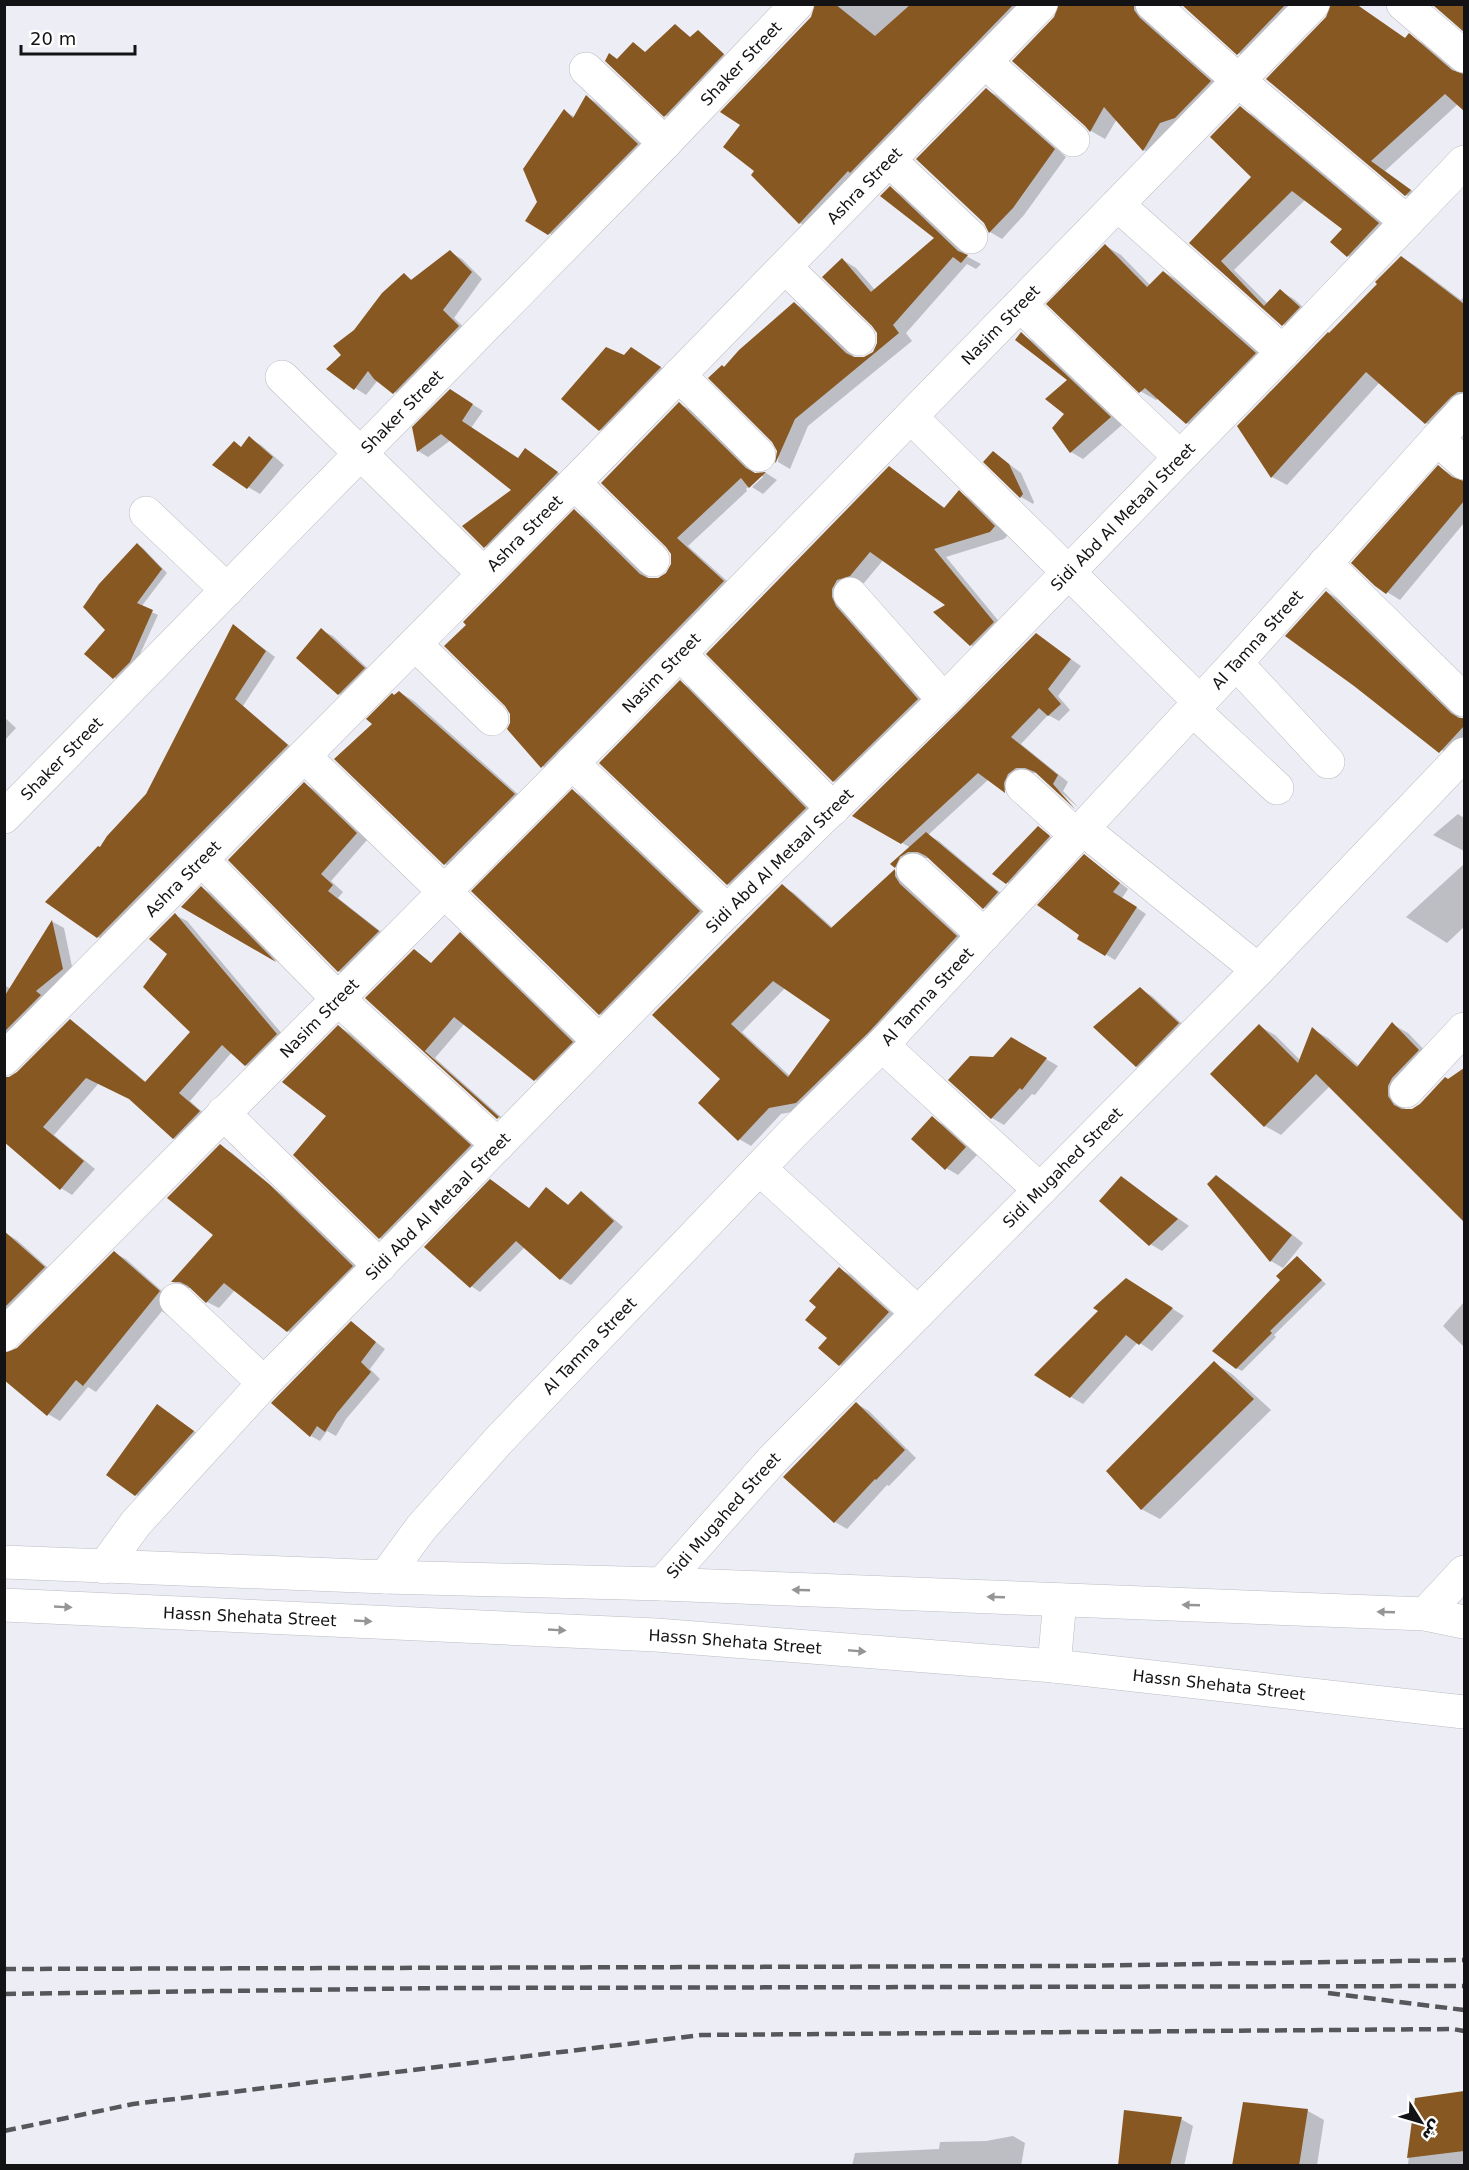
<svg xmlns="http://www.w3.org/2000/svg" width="1469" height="2170" viewBox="0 0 1469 2170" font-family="'DejaVu Sans','Noto Naskh Arabic',sans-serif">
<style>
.shadow{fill:#0003;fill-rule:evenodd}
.building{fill:#885823;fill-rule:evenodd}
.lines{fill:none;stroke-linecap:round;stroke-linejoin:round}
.minor-casing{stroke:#bbbcc3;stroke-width:34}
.major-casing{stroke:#bbbcc3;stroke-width:34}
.minor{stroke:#fff;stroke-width:33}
.major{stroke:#fff;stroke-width:33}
.rail{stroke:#56575b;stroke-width:4.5;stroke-dasharray:12 6;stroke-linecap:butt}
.oneway{fill:#959596}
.labels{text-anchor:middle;stroke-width:4.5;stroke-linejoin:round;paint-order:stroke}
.street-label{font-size:16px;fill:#131316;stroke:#fff}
</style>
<rect width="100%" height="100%" fill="#edeef5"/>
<path class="shadow" d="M817,4H1038L815,232L800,223L756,171L742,125L812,18Z
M1061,4H1151L1226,91L1159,158L1144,150L1117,119L1105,139L1091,131Z
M1232,4H1310L1254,62L1238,53Z
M1328,18L1406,39L1409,35L1424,44L1461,76H1464V109L1458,104L1385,171L1425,200L1422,204L1406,195L1268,79Z
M676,26L691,38L703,35L728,58L671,119L665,115L618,60L646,53Z
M986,90L998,96L1066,157L1024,215L1002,239L990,232L985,222Z
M587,97L597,103L648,150L560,240L527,220L539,202L564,111L575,117Z
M1240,108L1254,116L1393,232L1362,264L1348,256L1332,242L1344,229L1306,199L1234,270L1268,304L1280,291L1294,299L1313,316L1297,333L1283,324L1191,243L1253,177Z
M890,188L903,196L968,257L981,264L976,269L967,264L906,333L912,341L808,426L790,469L778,462L779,450L724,368L794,303L807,311L856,358L864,359L874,353L879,343L878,333L843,260L856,268L875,290L936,238Z
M1106,246L1121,255L1151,286L1164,272L1179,281L1270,362L1203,432L1187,423L1159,398L1156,400L1140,391Z
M450,252L462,259L482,279L454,318L470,333L405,399L378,380L366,395L355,388L343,355L355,331L404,275L414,281Z
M1401,257L1416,266L1461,300L1464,296V407L1441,432L1426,423L1380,382L1287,485L1272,477L1330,335L1380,284Z
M1021,334L1033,341L1122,425L1083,459L1071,452L1070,380Z
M641,355L670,373L609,435L600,430Z
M461,397L483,411L471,428L519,459L535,456L567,479L495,552L485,546L513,490L451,440L428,457L418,451Z
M680,404L692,411L756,475L766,473L777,480L763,494L752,487L763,477L761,475L746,489L747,491L688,546L736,589L555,774L542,766L512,714L469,625L574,511L587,519L650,579L658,580L667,575L673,564Z
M249,438L261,445L284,465L260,494L248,487Z
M993,452L1021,473L1034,502L1033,504L1021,497Z
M1439,467L1464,483V523L1400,600L1387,592Z
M889,468L945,508L959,492L972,500L1008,535L1004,539L946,557L1006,630L984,653L971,645L935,613L947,605L884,559L864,583L851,587L930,707L847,788L834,781L708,654Z
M138,545L143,548L167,573L141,607L158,615L135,665L120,681L114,677L107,630Z
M1327,592L1345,603L1464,721V749L1450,755L1431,744Z
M234,626L275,657L243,706L297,752L108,943L98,937L100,849L147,795Z
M321,630L333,636L376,676L351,700L339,694Z
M1036,635L1081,666L1058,696L1070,710L1059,721L1048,715L1021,744L1068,782L1063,791L1079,808L1038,773H1028L1015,797L989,779L928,835L939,841L1009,900L996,914L984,907L930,858H921L907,874L896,867L893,864L911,848L854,815Z
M680,682L692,689L817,816L740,891L728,884Z
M399,692L414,701L529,804L460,873L445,864L336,759L374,724Z
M4,717L16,728L4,741Z
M304,784L315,790L367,840L331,881L343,892L338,898L389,938L350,977L339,971L230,860Z
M573,791L585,798L711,919L612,1021L600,1014Z
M1458,814L1464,818V851L1433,835Z
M1044,831L1054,840L1012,886L1007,882Z
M1085,856L1128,889L1122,898L1146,914L1115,960L1079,938L1081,934Z
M1464,864V927L1447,943L1406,917Z
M895,871L906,877L907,884L912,892L968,944L808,1109L781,1114L751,1146L739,1139L722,1079L654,1014L782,886L794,893L833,928ZM785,988L833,1020L790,1076L742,1032Z
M202,888L214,895L280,963L183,907Z
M175,915L187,921L288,1041L257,1071L246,1065L232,1052L190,1101L210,1119L185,1144L173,1138L132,1100L99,1083L54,1135L95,1169L72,1195L61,1188L10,1078L18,1073L70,1021L81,1028L146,1082L192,1032L169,954Z
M53,922L64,928L74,976L4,1050V985L11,989Z
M460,934L471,941L583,1049L546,1086L535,1079L465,1023L435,1058L508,1123L498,1117L367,998L414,951L432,964Z
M1140,989L1152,996L1190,1031L1148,1073L1136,1066Z
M1392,1024L1408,1033L1434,1060L1404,1106L1406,1111L1412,1110L1464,1070V1219L1330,1086L1281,1135L1265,1126L1259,1026L1275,1035L1300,1060L1312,1029L1328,1038L1360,1067Z
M339,1027L351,1034L482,1153L392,1245L380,1238L328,1116Z
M1011,1039L1058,1066L1035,1095L1032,1094L1004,1125L992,1118L994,1059Z
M932,1118L944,1125L977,1155L958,1175L946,1168Z
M220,1146L232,1153L281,1194L364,1273L300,1338L288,1331L235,1290L219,1308L207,1302L192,1288H184L173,1282L215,1235Z
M1216,1177L1228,1184L1303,1243L1283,1268L1271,1261L1209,1184Z
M1121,1178L1189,1226L1162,1251L1150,1244Z
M491,1181L530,1209L547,1189L570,1206L581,1193L591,1199L623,1227L571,1285L561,1279L525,1247L480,1292L471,1286Z
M5,1233L17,1240L56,1275L4,1327Z
M114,1253L126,1259L171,1299L176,1322L162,1311L96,1392L88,1387L60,1421L48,1414Z
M1297,1257L1326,1284L1274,1335L1276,1337L1242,1371L1236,1368L1282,1280Z
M839,1269L851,1275L900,1320L852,1372L840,1365L818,1306Z
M1138,1287L1184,1316L1152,1351L1138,1342L1083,1404L1071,1397Z
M1464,1302V1347L1443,1326Z
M351,1323L385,1349L370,1369L380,1379L346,1419L336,1436L327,1431L320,1441L311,1436Z
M1214,1363L1232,1374L1271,1410L1160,1519L1141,1509Z
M857,1404L869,1411L916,1458L889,1486L887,1485L847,1529L835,1522Z
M169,1413L205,1439L148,1502L136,1495Z
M1464,2093V2166H1233L1244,2104L1308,2111L1324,2120L1317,2165L1408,2164L1416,2100Z
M1181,2119L1193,2126L1184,2166H1120Z
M1013,2136L1025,2143L1021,2166H852L855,2153L939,2149L940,2142L986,2141Z"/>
<path class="building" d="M815,4H835L875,36L911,4H1014L850,173L848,171L799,224L751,175L754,171L723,147L740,125L720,112L811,17Z
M1059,4H1134V10L1140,18L1211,81L1175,118L1160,123L1143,151L1104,107L1090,132L1085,126L1012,61L1054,17Z
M1181,4H1286L1237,55Z
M1331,4H1356L1405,38L1409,33L1452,70L1464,74V111L1445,94L1371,161L1411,190L1405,196L1266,79L1326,17Z
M1434,4H1464V32L1433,5Z
M675,24L690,37L698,30L724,54L664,117L605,61L609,53L617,59L633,42L645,52Z
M986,88L1055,149L1013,208L989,233L984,223L916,159Z
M586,95L638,144L548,235L525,221L537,202L523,169L564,109L573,118Z
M1240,106L1379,223L1347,257L1330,242L1342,229L1292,191L1221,261L1264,306L1280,289L1300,307L1282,326L1189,243L1251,177L1210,137Z
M890,186L958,251L968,255L961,263L953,257L893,325L899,333L795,419L776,462L775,463L777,451L772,442L708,378L722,365L724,367L739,350L794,302L846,353L854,357H864L873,352L877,343V333L872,326L822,277L842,258L871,292L934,238L880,196Z
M1105,244L1147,287L1163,271L1256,353L1186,424L1145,388L1139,393L1046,304Z
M450,250L472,272L443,310L459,326L393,394L374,379L368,371L354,390L326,369L341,355L333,346L354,330L382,293L404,273L411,280Z
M1401,256L1464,304V392H1458L1451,397L1425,424L1366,372L1271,478L1237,426L1328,332L1329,333L1377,284L1375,282Z
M1021,332L1111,417L1070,453L1052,428L1064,414L1045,399L1067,380L1015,340Z
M606,347L624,355L631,347L661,367L599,431L561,399Z
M450,389L473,404L462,421L518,458L525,448L558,472L484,548L462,526L511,490L441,434L417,452L412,427Z
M679,402L746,468L755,473L766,472L749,488L741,478L677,538L724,581L541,768L507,729L510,723V714L505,706L444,646L466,625L463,622L574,509L640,574L648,578H658L666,573L671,564V554L666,547L601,483Z
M249,436L273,457L247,489L212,465L234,441L241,447Z
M993,451L1009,464L1023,494L1020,498L983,462Z
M1438,465L1452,477L1464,481V501L1386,594L1375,586L1351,563Z
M889,466L944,508L959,490L995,526L990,532L934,549L994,622L970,646L933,612L945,605L870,552L850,576L837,580L832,589V597L836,606L918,699L833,782L706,654Z
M137,543L162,569L137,603L153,610L130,662L113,679L84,654L105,630L83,607L99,584Z
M1326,591L1451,713L1459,718H1464V726L1439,753L1354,686L1285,636Z
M233,624L266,651L235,699L288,745L97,938L45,902L98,846L100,847L107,836L146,794Z
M321,628L365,668L338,695L296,658Z
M1036,633L1071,659L1048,689L1061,704L1048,716L1039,708L1011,737L1058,775L1053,784L1075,809L1035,772L1025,768H1016L1008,774L1004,783L1005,793L978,773L901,844L852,816L957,713Z
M680,680L806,808L727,885L599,763Z
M399,691L515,794L444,865L334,759L372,724L366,719L392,693L394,695Z
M304,782L357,833L321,874L333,885L328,891L379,931L338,972L228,860Z
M572,789L700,911L599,1015L471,891Z
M1038,826L1050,836L1006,884L992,874Z
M926,832L998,892L983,909L926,856L918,852H908L900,857L895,868L890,864Z
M1084,854L1120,883L1113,892L1137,907L1105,956L1077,939L1079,935L1037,905Z
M895,869V876L900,884L957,936L869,1032L796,1103L769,1108L738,1141L698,1103L720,1079L652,1015L782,884L831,928ZM773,981L830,1020L788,1077L731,1024Z
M201,886L276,962L181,907Z
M175,913L277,1034L245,1066L222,1045L179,1093L200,1111L173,1139L129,1099L86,1078L43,1127L84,1161L60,1190L4,1142V1077H9L17,1072L70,1019L145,1082L190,1032L143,987L167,954L149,939Z
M52,920L63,969L36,991L41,995L4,1032V997Z
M460,932L573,1042L534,1081L454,1017L425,1051L499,1117L497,1119L365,998L414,949L431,963Z
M1140,987L1179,1023L1136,1067L1093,1027Z
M1392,1022L1419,1050L1392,1078L1388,1086V1096L1394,1105L1402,1109H1412L1420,1104L1445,1077L1448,1079L1464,1068V1222L1316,1074L1264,1127L1210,1074L1259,1024L1298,1063L1312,1027L1357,1067Z
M338,1025L471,1145L379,1239L293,1155L326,1116L282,1082Z
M1011,1037L1047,1058L1022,1090L1020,1088L991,1119L948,1080L970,1056L993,1057Z
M932,1116L966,1147L945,1170L911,1139Z
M220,1144L269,1184L353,1266L287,1332L224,1283L206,1303L188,1286L180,1282H171L213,1235L167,1198Z
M1216,1175L1292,1235L1270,1262L1207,1184Z
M1121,1176L1178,1219L1149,1246L1099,1201Z
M490,1179L529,1208L546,1187L568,1205L581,1191L614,1221L560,1280L516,1241L470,1288L424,1247Z
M4,1231L45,1267L4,1308Z
M114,1251L160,1291L83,1386L76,1380L47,1416L4,1380V1353L17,1348Z
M1297,1256L1322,1280L1270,1331L1272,1333L1236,1369L1212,1351L1280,1280L1276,1276Z
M839,1267L889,1312L839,1366L818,1348L827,1338L805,1320L816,1307L809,1301Z
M1126,1278L1173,1308L1139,1345L1126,1335L1070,1398L1034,1375L1098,1311L1093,1308Z
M351,1321L376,1342L361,1362L371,1372L337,1413L325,1432L317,1426L310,1437L271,1403Z
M1214,1361L1254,1399L1141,1510L1106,1471Z
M856,1402L905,1450L876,1480L875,1479L834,1523L783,1477Z
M157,1404L194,1431L135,1496L106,1475Z
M1464,2091V2151L1407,2158L1415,2098Z
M1243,2102L1308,2109L1299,2166H1232Z
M1124,2110L1182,2117L1170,2166H1118Z"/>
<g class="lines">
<defs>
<g id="minor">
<path d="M1152,4L1239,81L1407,222"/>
<path d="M1403,4L1464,56"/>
<path d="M985,62L1073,140"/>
<path d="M586,69L665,143"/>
<path d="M889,160L971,237"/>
<path d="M1118,205L1283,352"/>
<path d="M785,267L859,339"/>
<path d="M1020,305L1180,457"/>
<path d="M679,375L759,455"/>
<path d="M282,377L484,574"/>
<path d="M911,417L1200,702"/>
<path d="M1437,439L1464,463"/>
<path d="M574,483L653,560"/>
<path d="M146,513L227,590"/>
<path d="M1325,563L1464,700"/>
<path d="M850,594L944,700"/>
<path d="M415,644L492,719"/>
<path d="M680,654L833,809"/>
<path d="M1236,663L1328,762"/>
<path d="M1193,710L1277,788"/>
<path d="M304,756L599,1041"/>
<path d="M572,763L727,911"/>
<path d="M1022,786L1077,836"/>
<path id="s1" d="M4,817L665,143L797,4"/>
<path d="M1083,829L1258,970"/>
<path d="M202,860L339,1000L498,1145"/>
<path d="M913,870L984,935"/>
<path d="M882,1045L1040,1190"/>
<path id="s2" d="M4,1059L574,483L1041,4"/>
<path d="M1406,1091L1464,1029"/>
<path d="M223,1113L380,1266"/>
<path d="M760,1169L918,1313"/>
<path d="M176,1300L264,1383"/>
<path id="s3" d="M4,1335L609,726L1313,4"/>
<path id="s4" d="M104,1567L136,1523L264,1383L727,911L944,700L1270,365L1464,162"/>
<path id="s5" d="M385,1577L421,1528L500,1439L794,1132L882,1045L1236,663L1437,439L1464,410"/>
<path id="s6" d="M662,1584L773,1459L1258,970L1464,754"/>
<path d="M1425,1614L1464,1572"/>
</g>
<g id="major">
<path d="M4,1562L385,1577L662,1584L1425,1614L1464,1622"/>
<path id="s7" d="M4,1605L656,1635L1054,1666L1464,1712"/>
<path d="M1054,1666L1060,1600"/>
</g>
</defs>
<use href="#minor" class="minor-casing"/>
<use href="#major" class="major-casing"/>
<use href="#minor" class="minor"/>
<use href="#major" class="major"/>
<path class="rail" d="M4,1969L1073,1966L1464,1960
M1328,1993L1464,2010
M4,1994L442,1988L1464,1986
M4,2131L133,2104L701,2035L1453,2029L1464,2031"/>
</g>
<defs><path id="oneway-solid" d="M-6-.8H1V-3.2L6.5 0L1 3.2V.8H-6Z" transform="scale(1.5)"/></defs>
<g class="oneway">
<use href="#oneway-solid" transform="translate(801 1590) rotate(-178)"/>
<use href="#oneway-solid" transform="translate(996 1597) rotate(-178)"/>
<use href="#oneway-solid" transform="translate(1191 1605) rotate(-178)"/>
<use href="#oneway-solid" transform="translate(63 1607) rotate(3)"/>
<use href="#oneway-solid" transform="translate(1386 1612) rotate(-178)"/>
<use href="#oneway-solid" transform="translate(363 1621) rotate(3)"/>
<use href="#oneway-solid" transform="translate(557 1630) rotate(3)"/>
<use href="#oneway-solid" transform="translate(857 1651) rotate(5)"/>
</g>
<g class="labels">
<g class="street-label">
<text dy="6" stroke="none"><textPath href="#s1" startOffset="1054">Shaker Street</textPath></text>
<text dy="6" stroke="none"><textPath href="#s2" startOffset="1226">Ashra Street</textPath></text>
<text dy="6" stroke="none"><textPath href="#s3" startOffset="1419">Nasim Street</textPath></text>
<text dy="6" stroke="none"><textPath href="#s1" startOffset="568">Shaker Street</textPath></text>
<text dy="6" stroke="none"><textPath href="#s4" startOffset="1464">Sidi Abd Al Metaal Street</textPath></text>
<text dy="6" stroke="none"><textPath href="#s2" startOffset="740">Ashra Street</textPath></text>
<text dy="6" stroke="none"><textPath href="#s5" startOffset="1281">Al Tamna Street</textPath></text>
<text dy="6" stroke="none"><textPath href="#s3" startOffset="933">Nasim Street</textPath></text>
<text dy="6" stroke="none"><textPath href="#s1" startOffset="82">Shaker Street</textPath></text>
<text dy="6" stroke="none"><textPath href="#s4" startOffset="978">Sidi Abd Al Metaal Street</textPath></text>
<text dy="6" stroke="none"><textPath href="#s2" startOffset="254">Ashra Street</textPath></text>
<text dy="6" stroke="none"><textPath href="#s5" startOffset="795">Al Tamna Street</textPath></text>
<text dy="6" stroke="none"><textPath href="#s3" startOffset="447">Nasim Street</textPath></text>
<text dy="6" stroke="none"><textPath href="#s6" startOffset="578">Sidi Mugahed Street</textPath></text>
<text dy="6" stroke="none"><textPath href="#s4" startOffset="492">Sidi Abd Al Metaal Street</textPath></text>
<text dy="6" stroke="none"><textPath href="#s5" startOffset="309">Al Tamna Street</textPath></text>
<text dy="6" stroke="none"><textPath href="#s6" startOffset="92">Sidi Mugahed Street</textPath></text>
<text dy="6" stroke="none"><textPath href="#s7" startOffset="246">Hassn Shehata Street</textPath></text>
<text dy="6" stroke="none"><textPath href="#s7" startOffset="732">Hassn Shehata Street</textPath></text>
<text dy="6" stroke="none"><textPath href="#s7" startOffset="1218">Hassn Shehata Street</textPath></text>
</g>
</g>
<rect width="1469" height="2170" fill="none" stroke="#131316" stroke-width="12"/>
<g transform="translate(1421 2122) rotate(127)" stroke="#ffffff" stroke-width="4.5" paint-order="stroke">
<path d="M0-4.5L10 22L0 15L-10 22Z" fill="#131316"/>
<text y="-9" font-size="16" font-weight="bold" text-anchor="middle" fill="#131316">ش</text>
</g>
<path d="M21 45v9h114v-9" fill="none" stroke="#131316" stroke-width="3"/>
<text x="30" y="45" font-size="18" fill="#131316" stroke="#ffffff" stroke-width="4.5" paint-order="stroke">20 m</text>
</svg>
